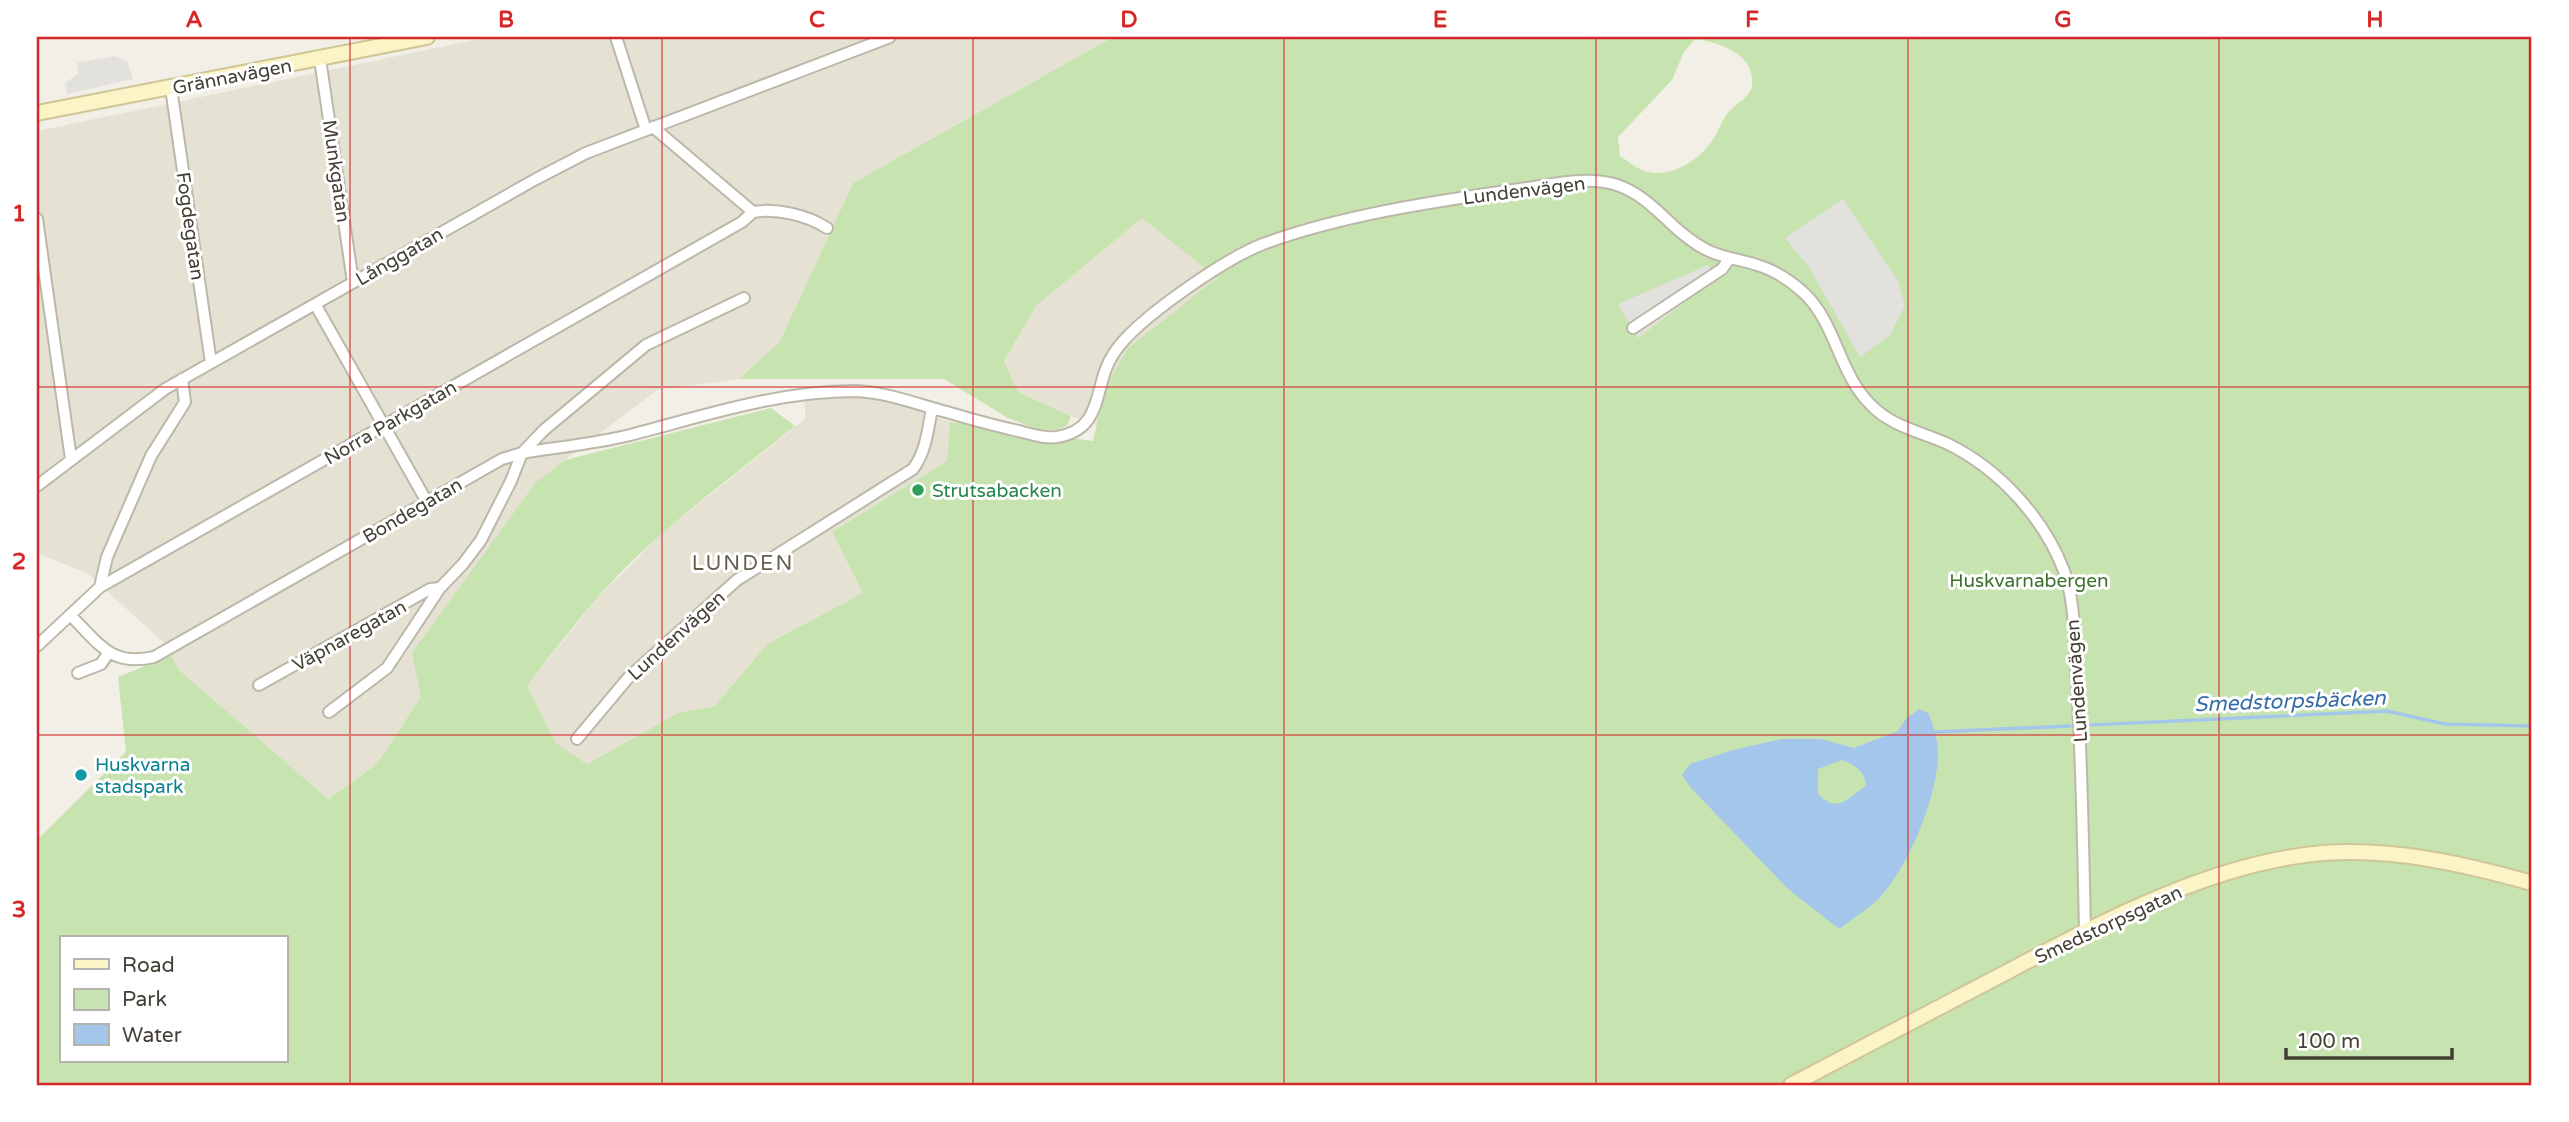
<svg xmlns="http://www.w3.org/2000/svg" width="2569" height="1122" viewBox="0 0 2569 1122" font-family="'Varela Round',sans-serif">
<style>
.residential{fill:#e5e2d4}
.green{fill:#c7e4b0;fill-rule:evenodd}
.parking{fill:#e3e1dd}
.water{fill:#a5c6eb;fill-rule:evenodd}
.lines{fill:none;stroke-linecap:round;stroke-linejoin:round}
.stream{stroke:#a5c6eb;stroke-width:3.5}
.street-casing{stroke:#bcb8a9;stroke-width:14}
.secondary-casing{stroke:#cfc697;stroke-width:18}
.street{stroke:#fff;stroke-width:10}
.secondary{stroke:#fbf4c6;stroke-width:14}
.grid{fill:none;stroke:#d62828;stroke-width:2;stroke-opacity:0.55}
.leisure-dot{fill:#2e9e5b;stroke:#fff;stroke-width:2.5}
.culture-dot{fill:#0f9aa8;stroke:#fff;stroke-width:2.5}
.labels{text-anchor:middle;stroke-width:6;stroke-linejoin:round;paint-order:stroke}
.street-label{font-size:19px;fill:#444035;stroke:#fff}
.leisure-label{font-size:19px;fill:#27864d;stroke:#fff;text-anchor:start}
.park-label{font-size:19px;fill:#3f712d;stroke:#fff}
.culture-label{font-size:19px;fill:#0d838f;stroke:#fff;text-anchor:start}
.neighbourhood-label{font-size:21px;letter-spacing:2px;fill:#665f4d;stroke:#fff}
.water-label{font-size:21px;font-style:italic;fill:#366ba8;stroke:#fff}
.neatline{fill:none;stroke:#d62828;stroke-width:2.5}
.grid-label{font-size:23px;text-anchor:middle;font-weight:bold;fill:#d62828}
</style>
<rect width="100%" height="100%" fill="#f2efe6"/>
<path class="residential" d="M489,37H1113L853,183L780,341L739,379L657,390L536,482L421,696L385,752L373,767L327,799L178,669L164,643L88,574L37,553V131Z
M1154,208L1224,282L1101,426L1071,416L1018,392L1004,361L1036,306Z
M857,394L899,404L950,422L947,461L832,532L864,593L767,644L715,706L678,713L587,764L556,743L527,686L596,600L662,533L805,419V401Z"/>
<path class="green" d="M1113,37H2532V1085H37V840L126,752L118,677L171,655L178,669L328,799L373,767L385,752L421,696L412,653L536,482L565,460L771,408L795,426C737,473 676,517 623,570C588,606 558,646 527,686L556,743L587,764L678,713L715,706L767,644L863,593L832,532L947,461L950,422L1093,441L1105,388L1128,348L1217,278L1142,218L1036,306L1004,361L1018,392L1071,416L1067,426L1056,430L1037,429L1008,418L944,379H739L780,341L853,183ZM1695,39C1718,42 1756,54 1752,85C1751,97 1735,104 1728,113C1721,121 1718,133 1712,141C1698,161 1672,177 1648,172C1638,170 1628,161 1620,156L1618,137L1672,80L1684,52ZM61,938H285V1061H61Z"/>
<path class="parking" d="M115,56L127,61L133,79L67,94L65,83L79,73L77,63Z
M1843,199L1898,281L1905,306L1890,335L1860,357L1809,267L1785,238Z
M1708,265L1715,279L1638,338L1618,304Z"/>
<path class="water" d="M1919,709L1928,713C1934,725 1938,741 1938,755C1937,797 1910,863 1882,895C1871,908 1853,918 1839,929L1787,888L1691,788L1682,775L1690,764L1733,750L1781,739H1821L1854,748L1898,731L1906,719ZM1842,760C1855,765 1865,771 1866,786C1848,797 1839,815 1818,794V769Z"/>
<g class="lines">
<path class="stream" d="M2090,725L2387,711L2445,724L2532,726
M1935,732L2070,726"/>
<defs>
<path id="street" d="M616,37L646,130
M320,59L353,282
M171,88L211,363
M653,127L753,212
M753,212C776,208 807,215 827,228
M37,219L71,459
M315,304L427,502
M1633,328L1722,269L1730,258
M522,453C558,447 594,444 630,435C704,416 777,391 855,391C881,392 905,400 929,407C957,415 986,424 1014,430C1028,433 1043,439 1057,437C1106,429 1092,385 1114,353C1136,319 1225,259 1263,244C1341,215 1437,201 1520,189C1551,185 1587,175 1617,185C1653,197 1672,232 1705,249C1721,258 1740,259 1757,265C1774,270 1791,281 1804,293C1836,323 1839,374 1871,405C1892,427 1922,432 1948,444C1999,469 2044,518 2064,571C2075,601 2074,636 2076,668C2082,756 2083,843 2085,931
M37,486L165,389L536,179L586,153L890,37
M100,587L107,557L151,456L185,402L182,379
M70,615C99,643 110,667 154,657L502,459L522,453L544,430L646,345L744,298
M37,646L100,587L742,222L753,212
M78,673L101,664L109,652
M259,685L430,589L440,588
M329,712L387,668L440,588L463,564L481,540L511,481L522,453
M577,739L628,678L737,580L913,469C926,452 928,429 932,408"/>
<path id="secondary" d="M37,113L427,37
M1791,1085C1862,1048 1932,1011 2003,974C2100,923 2212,862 2323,853C2395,848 2464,864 2532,883"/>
</defs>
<use href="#street" class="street-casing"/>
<use href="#secondary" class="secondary-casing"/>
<use href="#street" class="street"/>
<use href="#secondary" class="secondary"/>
</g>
<path class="grid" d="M350,37V1085M662,37V1085M973,37V1085M1284,37V1085M1596,37V1085M1908,37V1085M2219,37V1085M37,387H2532M37,735H2532"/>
<circle class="leisure-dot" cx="918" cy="490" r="7"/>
<circle class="culture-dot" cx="81" cy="775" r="7"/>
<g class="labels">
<g class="street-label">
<text transform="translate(232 76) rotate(-11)" y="7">Grännavägen</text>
<text transform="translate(337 171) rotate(82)" y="7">Munkgatan</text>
<text transform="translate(1524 190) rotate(-7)" y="7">Lundenvägen</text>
<text transform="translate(191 226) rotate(82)" y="7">Fogdegatan</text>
<text transform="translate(399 256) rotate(-30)" y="7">Långgatan</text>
<text transform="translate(390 422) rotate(-30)" y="7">Norra Parkgatan</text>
<text transform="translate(412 510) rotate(-30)" y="7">Bondegatan</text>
<text transform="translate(349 635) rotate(-29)" y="7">Väpnaregatan</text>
<text transform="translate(676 635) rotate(-42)" y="7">Lundenvägen</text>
<text transform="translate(2076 681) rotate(-94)" y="7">Lundenvägen</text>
<text transform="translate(2108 924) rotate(-25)" y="7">Smedstorpsgatan</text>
</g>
<g class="leisure-label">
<text x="932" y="497">Strutsabacken</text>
</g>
<g class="park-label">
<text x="2029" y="587">Huskvarnabergen</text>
</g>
<g class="culture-label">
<text x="95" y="771">Huskvarna<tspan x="95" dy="22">stadspark</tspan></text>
</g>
<g class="neighbourhood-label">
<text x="743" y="570">LUNDEN</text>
</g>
<g class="water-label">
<text transform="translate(2290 701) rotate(-2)" y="7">Smedstorpsbäcken</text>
</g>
</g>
<rect width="2569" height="1122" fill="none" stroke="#ffffff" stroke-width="77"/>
<rect x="60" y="936" width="228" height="126" fill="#ffffff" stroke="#b4b3ae" stroke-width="2"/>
<rect x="74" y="959" width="35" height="10" fill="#fbf4c6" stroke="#b4b3ae" stroke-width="2"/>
<text x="122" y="972" font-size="21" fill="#444035">Road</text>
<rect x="74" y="989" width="35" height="21" fill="#c7e4b0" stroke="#b4b3ae" stroke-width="2"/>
<text x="122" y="1006" font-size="21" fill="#444035">Park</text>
<rect x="74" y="1024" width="35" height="21" fill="#a5c6eb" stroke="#b4b3ae" stroke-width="2"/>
<text x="122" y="1042" font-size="21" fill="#444035">Water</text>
<path d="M2286 1048v10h166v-10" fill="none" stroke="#444035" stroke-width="3.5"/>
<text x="2296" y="1048" font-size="21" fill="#444035" stroke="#ffffff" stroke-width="5" paint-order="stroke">100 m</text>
<rect x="38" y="38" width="2492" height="1046" class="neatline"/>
<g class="grid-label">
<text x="194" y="27">A</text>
<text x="506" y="27">B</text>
<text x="817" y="27">C</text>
<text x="1129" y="27">D</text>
<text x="1440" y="27">E</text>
<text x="1752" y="27">F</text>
<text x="2063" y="27">G</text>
<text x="2375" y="27">H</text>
<text x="19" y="221">1</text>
<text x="19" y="569">2</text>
<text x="19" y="917">3</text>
</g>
</svg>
